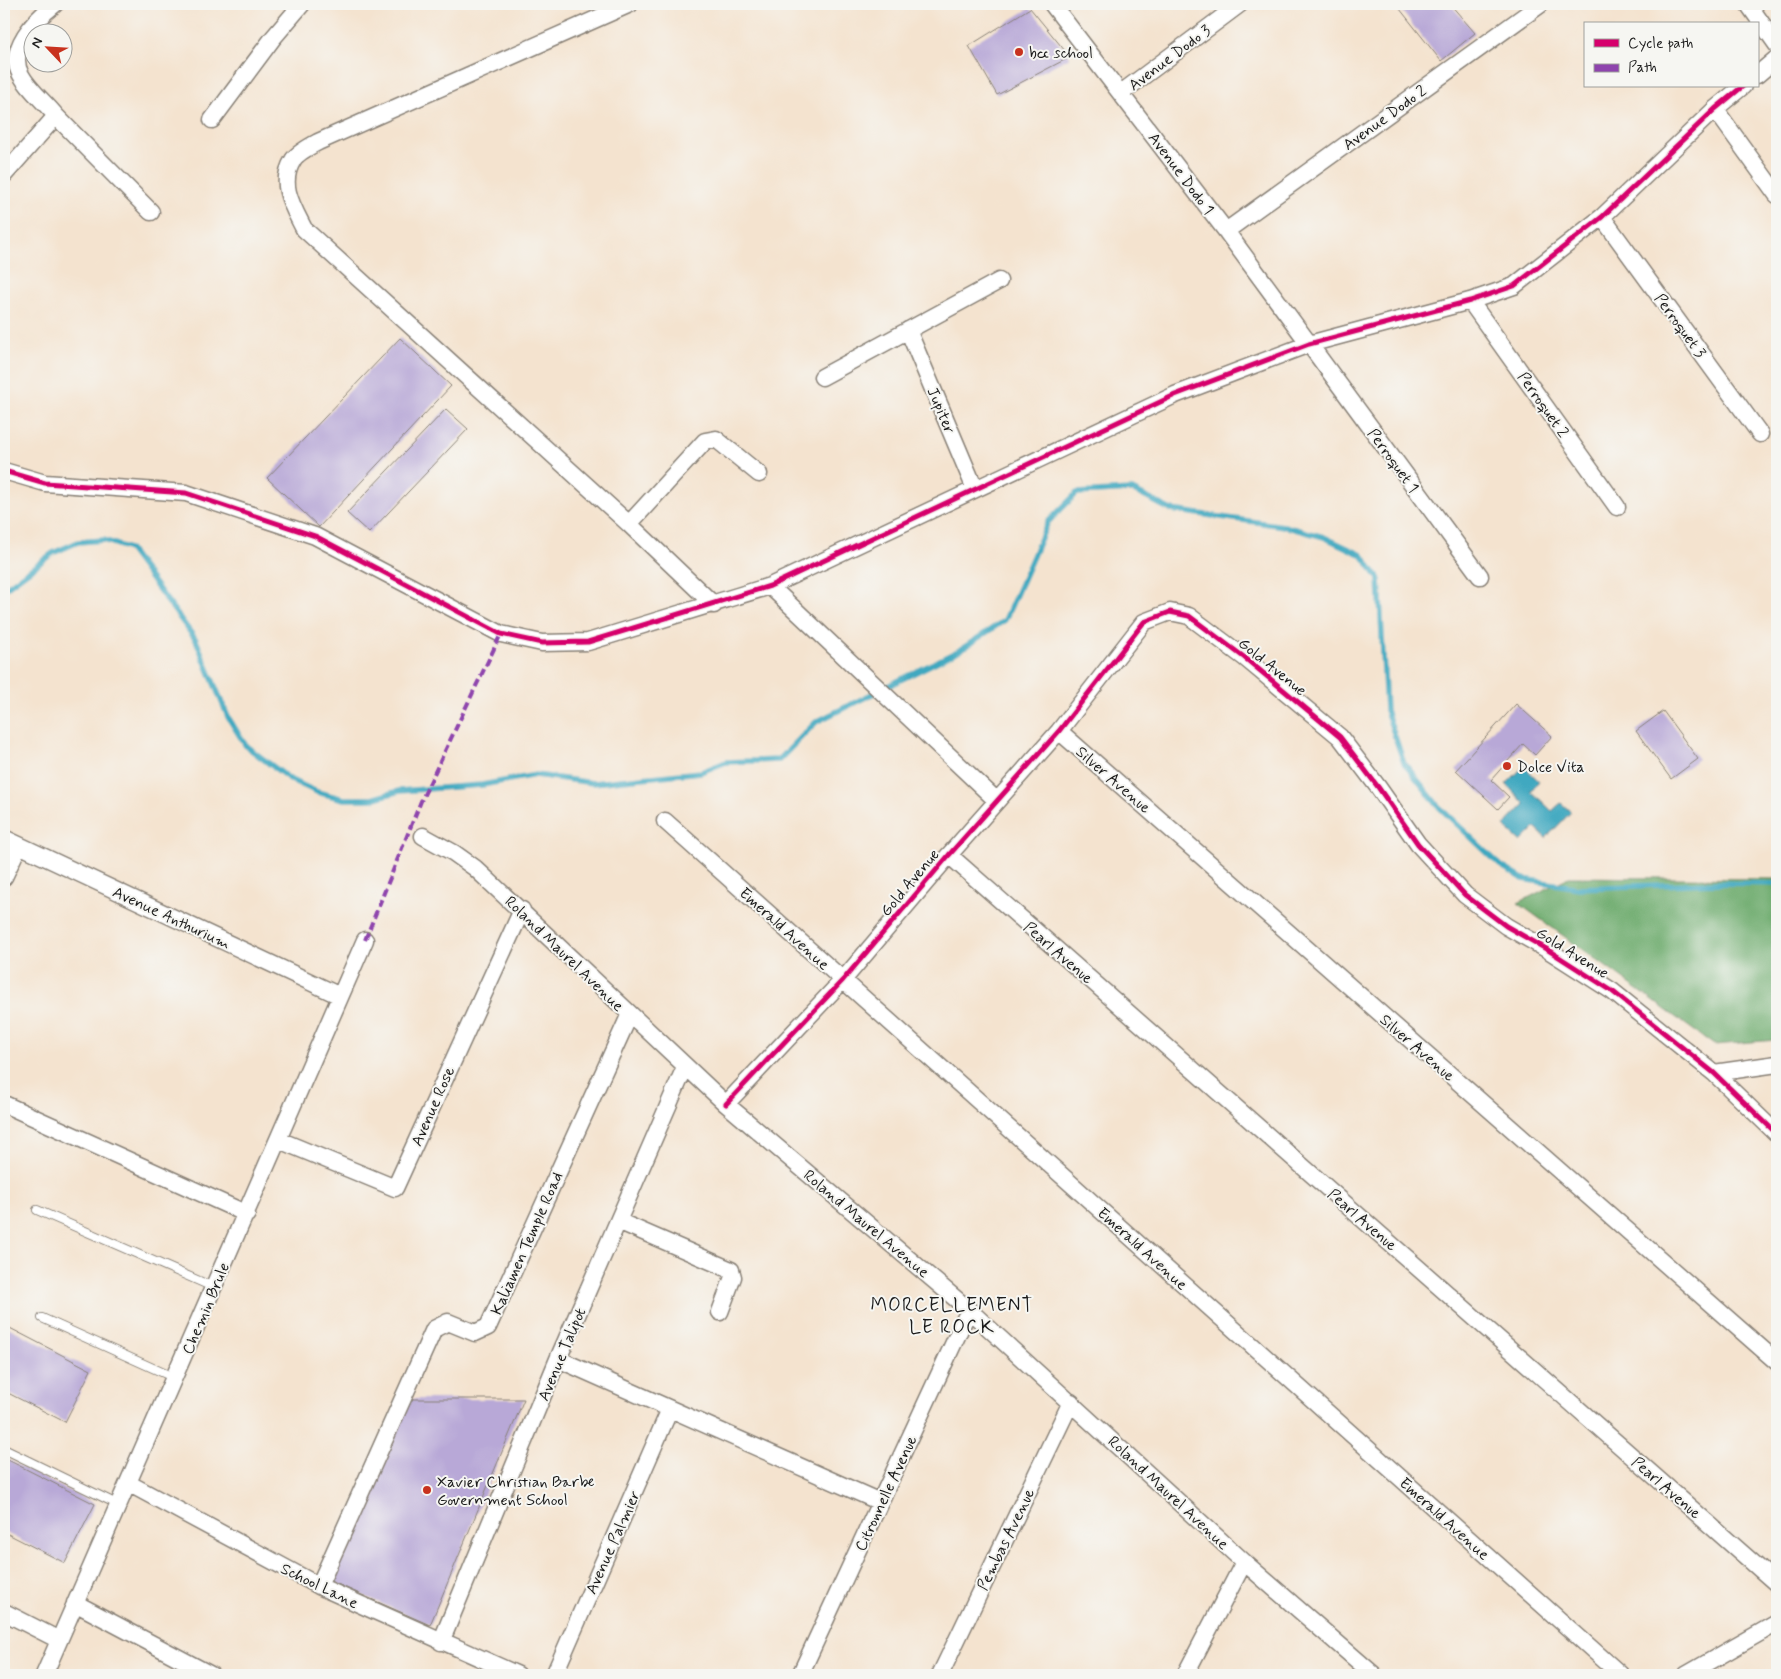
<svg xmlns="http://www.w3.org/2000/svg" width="1781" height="1679" viewBox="0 0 1781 1679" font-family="Mynerve,sans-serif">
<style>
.forest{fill:#6eac6e;stroke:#456445}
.water{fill:#3fa8c0;stroke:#2e626e}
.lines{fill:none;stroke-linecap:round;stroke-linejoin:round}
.stream{stroke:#3fa8c0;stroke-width:5.5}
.building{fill:#b8a8d7}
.lane-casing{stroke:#888076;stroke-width:10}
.street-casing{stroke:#888076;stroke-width:19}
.lane{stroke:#fff;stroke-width:8}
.street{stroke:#fff;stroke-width:16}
.quiet{stroke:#8e44ad;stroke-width:4;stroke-dasharray:8 4;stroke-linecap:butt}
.cycleway-casing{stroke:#f6f6f2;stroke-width:8}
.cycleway{stroke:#d6006c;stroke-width:5}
.poi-dot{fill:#c8321e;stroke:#f6f6f2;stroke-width:2}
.labels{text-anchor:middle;stroke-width:4;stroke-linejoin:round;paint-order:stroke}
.poi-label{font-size:16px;fill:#1c1c1c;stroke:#f6f6f2;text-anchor:start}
.street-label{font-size:16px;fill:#1c1c1c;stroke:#f6f6f2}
.quarter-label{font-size:19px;letter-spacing:1px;fill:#1c1c1c;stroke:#f6f6f2}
</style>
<rect width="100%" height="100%" fill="#f6f6f2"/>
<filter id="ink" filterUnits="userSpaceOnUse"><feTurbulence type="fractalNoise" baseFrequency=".02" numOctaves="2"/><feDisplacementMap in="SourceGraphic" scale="10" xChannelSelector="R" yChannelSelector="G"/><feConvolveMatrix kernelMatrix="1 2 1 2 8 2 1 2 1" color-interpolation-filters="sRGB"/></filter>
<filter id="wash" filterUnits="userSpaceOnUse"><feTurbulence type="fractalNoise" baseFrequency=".0096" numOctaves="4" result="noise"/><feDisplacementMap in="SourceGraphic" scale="20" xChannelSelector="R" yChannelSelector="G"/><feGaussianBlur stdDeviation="1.12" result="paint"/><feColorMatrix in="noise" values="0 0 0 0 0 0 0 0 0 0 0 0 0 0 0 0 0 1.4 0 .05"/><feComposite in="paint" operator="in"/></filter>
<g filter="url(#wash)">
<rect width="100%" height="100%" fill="#f4e3cf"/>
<path class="forest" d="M1569,877L1777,879V1040L1714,1045L1518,903Z"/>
<path class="water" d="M1524,766L1539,781L1531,791L1552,811L1561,803L1571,812L1546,838L1535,828L1521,842L1504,826L1525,804L1506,784Z"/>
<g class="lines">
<path class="stream" d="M4,589L53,553L78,542L104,540L129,549L196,640L228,717L246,746L291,780L317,792L344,799H372L399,791L482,785L536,775L593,783L701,772L726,762L779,760L816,722L960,650L1005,620L1048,522L1077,493L1132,490L1171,510L1284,526L1324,537L1362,555L1379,579L1386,710L1404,763L1439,807L1500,865L1523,879L1579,888L1716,883L1777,884"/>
</g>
<g id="blocks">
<path class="building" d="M1396,4H1450L1475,33L1441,61Z
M1030,8L1070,57L997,95L969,46Z
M400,338L451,386L319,527L267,478Z
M446,409L468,429L369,533L347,513Z
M1516,704L1552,736L1535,755L1523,744L1491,780L1509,797L1498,809L1456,770Z
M1663,711L1698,759L1671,779L1636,731Z
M4,1325L91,1370L65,1422L4,1391Z
M408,1399H524L430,1625L328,1580Z
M4,1458L95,1504L65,1563L4,1532Z"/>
</g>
</g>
<g filter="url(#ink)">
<use href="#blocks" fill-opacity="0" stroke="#888076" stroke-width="1"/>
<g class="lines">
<defs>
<path id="lane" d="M37,1210L213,1287
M42,1318L175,1378
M4,1449L119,1505"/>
<path id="street" d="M630,4L318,142C311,146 297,153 293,160C278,184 293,207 304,229L629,524L714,605
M1052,4L1226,231L1480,576
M1748,4L1777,45
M1757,75L1777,58
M1121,93L1240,4
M1715,109L1777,195
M56,116L151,212
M212,120L273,38L302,4
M4,175L56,116C46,103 29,90 21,75C6,49 36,19 55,4
M1602,217L1760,434
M1226,231L1541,4
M1470,301L1617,507
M908,330L975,489
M822,377L999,281
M4,471L45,483L186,493L315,536L501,634L542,643L588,642L770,586L1175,395L1309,344L1470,301L1514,286L1602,217L1715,109L1743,86
M629,524L705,441L716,439L759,474
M770,586L996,800
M1059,731L1777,1362
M665,821L1621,1675
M423,836L454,853L475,868L726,1104L969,1310L1244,1562L1374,1675
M4,838L340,996
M949,855L1777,1584
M4,877L19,845
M1714,1073L1777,1064
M4,1104L247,1214
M726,1104L843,980L949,855L1059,731L1144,622L1170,612L1189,616L1245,658L1340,737L1378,787L1418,844L1465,895L1506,926L1548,950L1612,991L1714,1073L1777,1134
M279,1140L395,1188L522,910
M618,1221L731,1270L733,1277L720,1312
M558,1359L880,1502
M128,1483L319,1586L518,1675
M319,1586L434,1329L448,1322L475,1333L488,1327L630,1014
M75,1603L211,1675
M4,1612L59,1640
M441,1642L558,1359L685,1067
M44,1675L365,940
M554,1675L670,1409
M800,1675L969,1310
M940,1675L1071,1402
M1185,1675L1244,1562
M1686,1675L1777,1623"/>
</defs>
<use href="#lane" class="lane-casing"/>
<use href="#street" class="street-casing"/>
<use href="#lane" class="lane"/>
<use href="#street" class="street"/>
<path class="quiet" d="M365,940L421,801L501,634"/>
<defs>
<path id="cycleway" d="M4,471L45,483L186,493L315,536L501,634L542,643L588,642L770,586L1175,395L1309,344L1470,301L1514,286L1602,217L1715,109L1743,86
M726,1104L843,980L949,855L1059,731L1144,622L1170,612L1189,616L1245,658L1340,737L1378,787L1418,844L1465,895L1506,926L1548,950L1612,991L1714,1073L1777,1134"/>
</defs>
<use href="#cycleway" class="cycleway-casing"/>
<use href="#cycleway" class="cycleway"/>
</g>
</g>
<g class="poi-dot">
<circle cx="1019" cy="52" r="5"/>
<circle cx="1507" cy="766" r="5"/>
<circle cx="427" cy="1490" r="5"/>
</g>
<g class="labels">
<g class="poi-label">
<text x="1029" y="58">bcc school</text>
<text x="1517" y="772">Dolce Vita</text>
<text x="437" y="1487">Xavier Christian Barbe<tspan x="437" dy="18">Government School</tspan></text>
</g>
<g class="street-label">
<text transform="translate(1169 57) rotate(-37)" y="6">Avenue Dodo 3</text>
<text transform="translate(1384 117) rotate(-36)" y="6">Avenue Dodo 2</text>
<text transform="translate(1182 173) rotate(53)" y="6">Avenue Dodo 1</text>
<text transform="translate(1681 325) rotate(54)" y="6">Perroquet 3</text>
<text transform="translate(1544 404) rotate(55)" y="6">Perroquet 2</text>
<text transform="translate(942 410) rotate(67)" y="6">Jupiter</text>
<text transform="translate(1394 460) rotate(54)" y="6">Perroquet 1</text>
<text transform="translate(1273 666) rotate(39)" y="6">Gold Avenue</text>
<text transform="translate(1114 779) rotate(41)" y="6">Silver Avenue</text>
<text transform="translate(909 882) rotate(-50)" y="6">Gold Avenue</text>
<text transform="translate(172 917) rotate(25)" y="6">Avenue Anthurium</text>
<text transform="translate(785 928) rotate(42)" y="6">Emerald Avenue</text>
<text transform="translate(1059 952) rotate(41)" y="6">Pearl Avenue</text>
<text transform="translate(1573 952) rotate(32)" y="6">Gold Avenue</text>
<text transform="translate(565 953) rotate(44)" y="6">Roland Maurel Avenue</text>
<text transform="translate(1418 1047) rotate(41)" y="6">Silver Avenue</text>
<text transform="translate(432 1106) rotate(-66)" y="6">Avenue Rose</text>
<text transform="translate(1363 1219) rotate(41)" y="6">Pearl Avenue</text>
<text transform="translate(867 1223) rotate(40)" y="6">Roland Maurel Avenue</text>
<text transform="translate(526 1243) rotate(-66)" y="6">Kaliamen Temple Road</text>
<text transform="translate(1143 1248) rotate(42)" y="6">Emerald Avenue</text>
<text transform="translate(205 1308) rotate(-67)" y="6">Chemin Brule</text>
<text transform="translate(561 1354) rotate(-67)" y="6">Avenue Talipot</text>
<text transform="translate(1667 1487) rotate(41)" y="6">Pearl Avenue</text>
<text transform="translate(1169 1492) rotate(43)" y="6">Roland Maurel Avenue</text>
<text transform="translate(885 1493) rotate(-65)" y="6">Citronnelle Avenue</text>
<text transform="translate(1445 1518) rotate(42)" y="6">Emerald Avenue</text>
<text transform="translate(1005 1539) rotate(-64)" y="6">Pembas Avenue</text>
<text transform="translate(612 1542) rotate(-66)" y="6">Avenue Palmier</text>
<text transform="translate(320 1585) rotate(26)" y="6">School Lane</text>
</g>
<g class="quarter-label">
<text x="952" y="1311">MORCELLEMENT<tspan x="952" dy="22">LE ROCK</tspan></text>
</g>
</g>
<rect width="1781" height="1679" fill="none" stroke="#f6f6f2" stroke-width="20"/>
<rect x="1584" y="22" width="175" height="65" fill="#f6f6f2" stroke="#9f9f9c"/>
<rect x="1594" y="39" width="25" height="8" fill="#d6006c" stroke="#9f9f9c"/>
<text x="1628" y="48" font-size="15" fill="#1c1c1c">Cycle path</text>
<rect x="1594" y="64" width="25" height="8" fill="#8e44ad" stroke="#9f9f9c"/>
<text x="1628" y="72" font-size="15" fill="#1c1c1c">Path</text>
<g transform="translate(48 48) rotate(295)"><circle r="24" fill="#f6f6f2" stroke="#9f9f9c"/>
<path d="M0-4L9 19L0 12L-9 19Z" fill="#c8321e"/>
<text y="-8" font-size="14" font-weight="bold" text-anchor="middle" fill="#1c1c1c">N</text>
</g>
</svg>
